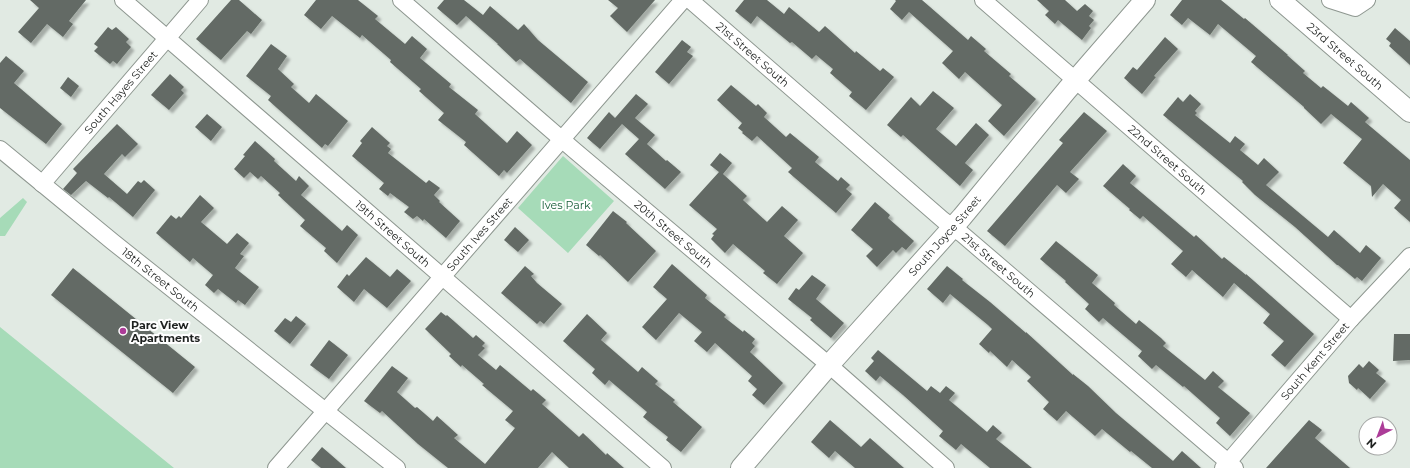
<svg xmlns="http://www.w3.org/2000/svg" width="1410" height="468" viewBox="0 0 1410 468" font-family="Montserrat,sans-serif">
<style>
.green{fill:#a6dbb8}
.building{fill:#636b65;filter:url(#shadow)}
.lines{fill:none;stroke-linecap:round;stroke-linejoin:round}
.minor-casing{stroke:#8e9790;stroke-width:18}
.tertiary-casing{stroke:#8e9790;stroke-width:22}
.minor{stroke:#fff;stroke-width:16}
.tertiary{stroke:#fff;stroke-width:20}
.poi-dot{fill:#ac3c98;stroke:#fff;stroke-width:1.5}
.labels{text-anchor:middle;stroke-width:4;stroke-linejoin:round;paint-order:stroke}
.street-label{font-size:11px;fill:#1f2220;stroke:#fff}
.park-label{font-size:11px;fill:#155b36;stroke:#fff}
.poi-label{font-size:11px;font-weight:bold;fill:#1f2220;stroke:#fff;text-anchor:start}
</style>
<defs>
<filter id="shadow"><feDropShadow dx="3.5" dy="3.5" stdDeviation="1" flood-color="#0004"/></filter>
</defs>
<rect width="100%" height="100%" fill="#e1eae3"/>
<path class="green" d="M563,156L614,201L568,253L518,208Z
M23,198L27,202L5,236H0V218Z
M0,327L174,468H0Z"/>
<path class="building" d="M30,0H86L69,21L73,24L63,37L47,24L31,43L18,32L39,8Z
M231,0H239L262,20L251,34L247,31L221,60L196,39Z
M316,0H358L378,16L375,19L405,44L412,36L427,49L420,58L451,84L449,87L478,110L475,114L507,143L517,131L532,145L507,173L504,170L499,176L464,145L466,142L438,120L444,113L419,91L421,89L390,62L391,60L362,35L360,38L332,16L321,29L304,15Z
M444,0H464L483,15L490,6L518,30L524,24L538,40L588,82L571,103L520,59L516,62L497,44H498L466,16L457,25L437,8Z
M608,0H655L627,32L610,16L618,8Z
M744,0H767L784,14L789,7L819,32L825,26L855,53L856,51L880,71L883,68L894,77L866,110L849,96L852,92L830,73L833,69L816,55L812,59L792,42L790,43L757,16L751,24L735,11Z
M895,0H922L968,40L971,36L986,49L984,51L1011,74L1009,76L1036,99L1004,136L988,121L1002,105L965,72L959,79L942,63L953,51L909,12L902,20L890,9L896,1Z
M1037,0H1065L1077,11L1085,4L1093,11L1089,16L1094,20L1089,26L1091,28L1082,40L1058,20L1055,24L1045,15L1049,11Z
M1182,0H1221L1244,19L1245,18L1288,55H1287L1305,71L1303,73L1321,88L1323,86L1348,106L1351,102L1369,118L1365,122L1410,160V222L1394,208L1401,200L1383,184L1372,197L1371,186L1343,163L1362,139L1331,114L1321,124L1304,108V107L1251,62L1256,56L1218,24L1210,35L1188,18L1182,25L1170,15Z
M108,27L112,30L116,27L129,39L126,42L131,47L117,64L113,61L110,64L94,51L98,47L94,44Z
M1395,28L1410,41V65L1389,46L1391,43L1386,39Z
M1165,37L1178,49L1154,76L1156,77L1142,94L1124,78L1133,67L1137,70Z
M682,40L691,47L687,52L693,56L669,84L655,72Z
M271,44L287,56L278,69L294,84L291,87L309,103L316,94L348,121L328,146L325,144L322,148L268,100L271,96L246,76Z
M6,56L24,71L14,83L62,124L46,144L0,108V63Z
M170,74L184,87L181,90L184,93L169,110L151,95Z
M68,77L79,86L71,97L60,88Z
M731,85L756,106L758,104L767,113L764,117L786,137L790,133L819,157L815,162L838,181L841,177L850,185L846,189L852,194L836,213L788,172L792,168L757,136L752,141L742,133L743,132L738,128L742,123L717,100Z
M933,91L954,108L936,129L956,146L976,123L989,135L965,163L973,170L960,186L903,135L901,137L887,125L911,97L920,106Z
M636,94L648,104L635,118L655,135L647,144L666,161L667,160L681,172L665,189L625,154L639,139L622,124L600,149L587,138L609,112L615,118Z
M1190,94L1201,104L1195,111L1197,113L1195,115L1230,143L1235,136L1245,144L1240,150L1258,165L1264,158L1279,172L1266,185L1328,237L1334,230L1360,253L1366,245L1381,258L1362,281L1357,277L1355,279L1338,265H1337L1295,227L1255,195L1242,182L1243,181L1163,115L1178,97L1183,102Z
M1084,112L1107,131L1070,172L1079,179L1066,193L1057,185L1005,246L987,231L1063,143L1059,140Z
M207,114L222,127L211,141L195,127Z
M117,124L138,144L125,157L122,154L104,174L127,194L138,181L141,183L144,180L155,190L133,217L109,197L108,198L86,181L71,195L63,189L77,173L73,169Z
M372,127L390,143L387,146L391,149L388,153L426,183L429,180L440,188L434,195L440,201L439,202L460,221L446,238L424,219L423,221L417,216L413,219L404,212L409,207L390,193L388,196L379,189L384,183L352,156L362,143L360,141Z
M255,141L275,159L274,161L296,181L299,176L309,186L301,195L342,231L347,225L358,235L337,263L324,251L326,248L300,226L305,220L278,195L280,193L261,176L258,179L250,172L244,178L234,169L245,156L243,155Z
M720,153L732,163L723,174L747,196L743,200L767,222L782,206L798,220L784,236L803,253L777,284L763,273L765,271L733,244L725,253L711,239L714,235L712,234L717,229L689,205L719,172L710,165Z
M1123,164L1136,176L1130,183L1194,237L1196,235L1222,259L1224,257L1246,275V274L1314,334L1285,367L1271,355L1284,341L1263,323L1270,314L1234,283L1223,297L1192,270L1186,277L1171,264L1183,251L1143,216L1140,219L1129,210L1130,209L1103,186Z
M200,195L214,208L201,222L227,244L237,233L249,243L240,254L244,256L235,268L259,287L245,305L238,300L236,303L218,289L214,293L205,285L213,275L193,258L190,262L156,233L171,215L176,219L179,216L181,218Z
M875,202L890,215L888,218L914,241L906,250L902,247L896,253L893,250L877,267L866,256L873,249L851,230Z
M613,211L627,222L626,223L656,251L628,282L600,255L599,256L586,245Z
M515,227L529,240L518,252L504,240Z
M1056,241L1098,275L1092,283L1115,303L1114,305L1136,324L1139,320L1161,338L1166,343L1163,346L1205,380L1213,371L1224,381L1218,387L1250,413L1230,436L1216,423L1220,418L1184,386L1183,387L1156,365L1152,369L1138,356L1142,351L1103,318L1099,322L1085,309L1089,304L1065,282L1066,281L1040,259Z
M366,257L390,277L397,269L411,281L387,308L364,289L354,302L337,287L347,274L349,276Z
M672,264L707,295L705,298L726,315L724,317L743,332L744,330L755,339L752,343L755,346L750,352L783,383L764,405L752,395L757,389L748,381L752,376L715,343L707,352L694,341L702,332L679,313L656,340L642,327L667,299L653,287Z
M525,266L534,274L531,276L537,283L562,304L544,324L540,321L537,324L501,293Z
M947,266L963,279L962,280L990,302L1026,333V332L1073,375V374L1088,386L1116,413L1173,461L1182,451L1201,468H1152L1131,451L1130,452L1102,429L1095,436L1066,411L1057,421L1043,409L1049,402L1027,381L1031,377L1012,360L1007,367L990,351L989,353L979,344L992,329L988,325L950,294L943,303L927,289Z
M73,268L195,367L173,393L51,295Z
M812,275L826,285L816,299L844,323L831,338L810,320L812,318L788,299L796,288L799,290Z
M441,312L446,316L447,315L473,338L476,335L485,343L482,346L485,348L478,355L496,370L500,365L531,391L533,389L546,400L542,404L579,437L583,433L606,455L607,453L624,468H569L552,452L538,468H448L418,444L382,411L380,413L364,401L392,366L408,378L397,392L415,408L417,407L433,421L437,416L458,435L454,438L485,464L515,428L505,420L513,411L482,385L484,384L462,365L461,367L449,356L451,354L425,329Z
M587,314L607,333L601,340L638,372L642,367L658,381L655,384L675,400L673,402L702,427L681,452L666,440L668,437L643,417L647,412L609,380L605,385L592,373L595,369L563,341Z
M296,316L306,324L290,344L274,331L285,318L291,322Z
M1394,334H1410V360L1393,361Z
M329,340L348,355L329,379L310,365Z
M878,350L927,391L931,386L940,393L946,386L955,393L949,400L987,432L993,425L1002,433L996,439L1032,468H990L961,444L956,450L939,436L943,431L903,395L880,376L876,381L865,371L874,361L871,358Z
M1369,361L1379,370L1376,373L1386,381L1370,399L1358,388L1357,390L1349,383L1348,376L1359,364L1363,368Z
M830,420L861,447L870,438L904,468H855L835,451L829,458L811,442Z
M1309,420L1322,430L1315,438L1350,468H1266Z
M322,447L346,468H321L311,460Z"/>
<g class="lines">
<defs>
<g id="minor">
<path id="s1" d="M123,0L663,468"/>
<path id="s2" d="M401,0L574,150L829,365L946,468"/>
<path id="s3" d="M690,0L943,220L962,234L1235,468"/>
<path id="s4" d="M983,0L1351,319"/>
<path d="M1330,0L1355,8L1367,0"/>
<path id="s5" d="M0,149L113,242L397,468"/>
<path id="s6" d="M42,184L200,0"/>
<path id="s7" d="M276,468L683,0"/>
<path id="s8" d="M1223,468L1351,319L1410,256"/>
</g>
<g id="tertiary">
<path id="s9" d="M1280,0L1410,112"/>
<path id="s10" d="M741,468L829,365L962,217L1067,90L1145,0"/>
</g>
</defs>
<use href="#minor" class="minor-casing"/>
<use href="#tertiary" class="tertiary-casing"/>
<use href="#minor" class="minor"/>
<use href="#tertiary" class="tertiary"/>
</g>
<circle class="poi-dot" cx="123" cy="331" r="4"/>
<g class="labels">
<g class="street-label">
<text dy="4" stroke="none"><textPath href="#s3" startOffset="83">21st Street South</textPath></text>
<text dy="4" stroke="none"><textPath href="#s9" startOffset="86">23rd Street South</textPath></text>
<text dy="4" stroke="none"><textPath href="#s6" startOffset="121">South Hayes Street</textPath></text>
<text dy="4" stroke="none"><textPath href="#s4" startOffset="244">22nd Street South</textPath></text>
<text dy="4" stroke="none"><textPath href="#s1" startOffset="357">19th Street South</textPath></text>
<text dy="4" stroke="none"><textPath href="#s7" startOffset="310">South Ives Street</textPath></text>
<text dy="4" stroke="none"><textPath href="#s2" startOffset="359">20th Street South</textPath></text>
<text dy="4" stroke="none"><textPath href="#s10" startOffset="309">South Joyce Street</textPath></text>
<text dy="4" stroke="none"><textPath href="#s3" startOffset="407">21st Street South</textPath></text>
<text dy="4" stroke="none"><textPath href="#s5" startOffset="207">18th Street South</textPath></text>
<text dy="4" stroke="none"><textPath href="#s8" startOffset="141">South Kent Street</textPath></text>
</g>
<g class="park-label">
<text x="566" y="209">Ives Park</text>
</g>
<g class="poi-label">
<text x="131" y="329">Parc View<tspan x="131" dy="13">Apartments</tspan></text>
</g>
</g>
<g transform="translate(1378 436) rotate(222)"><circle r="19" fill="#ffffff" stroke="#a5a7a6"/>
<path d="M0-3L7 15L0 10L-7 15Z" fill="#ac3c98"/>
<text y="-6" font-size="11" font-weight="bold" text-anchor="middle" fill="#1f2220">N</text>
</g>
</svg>
